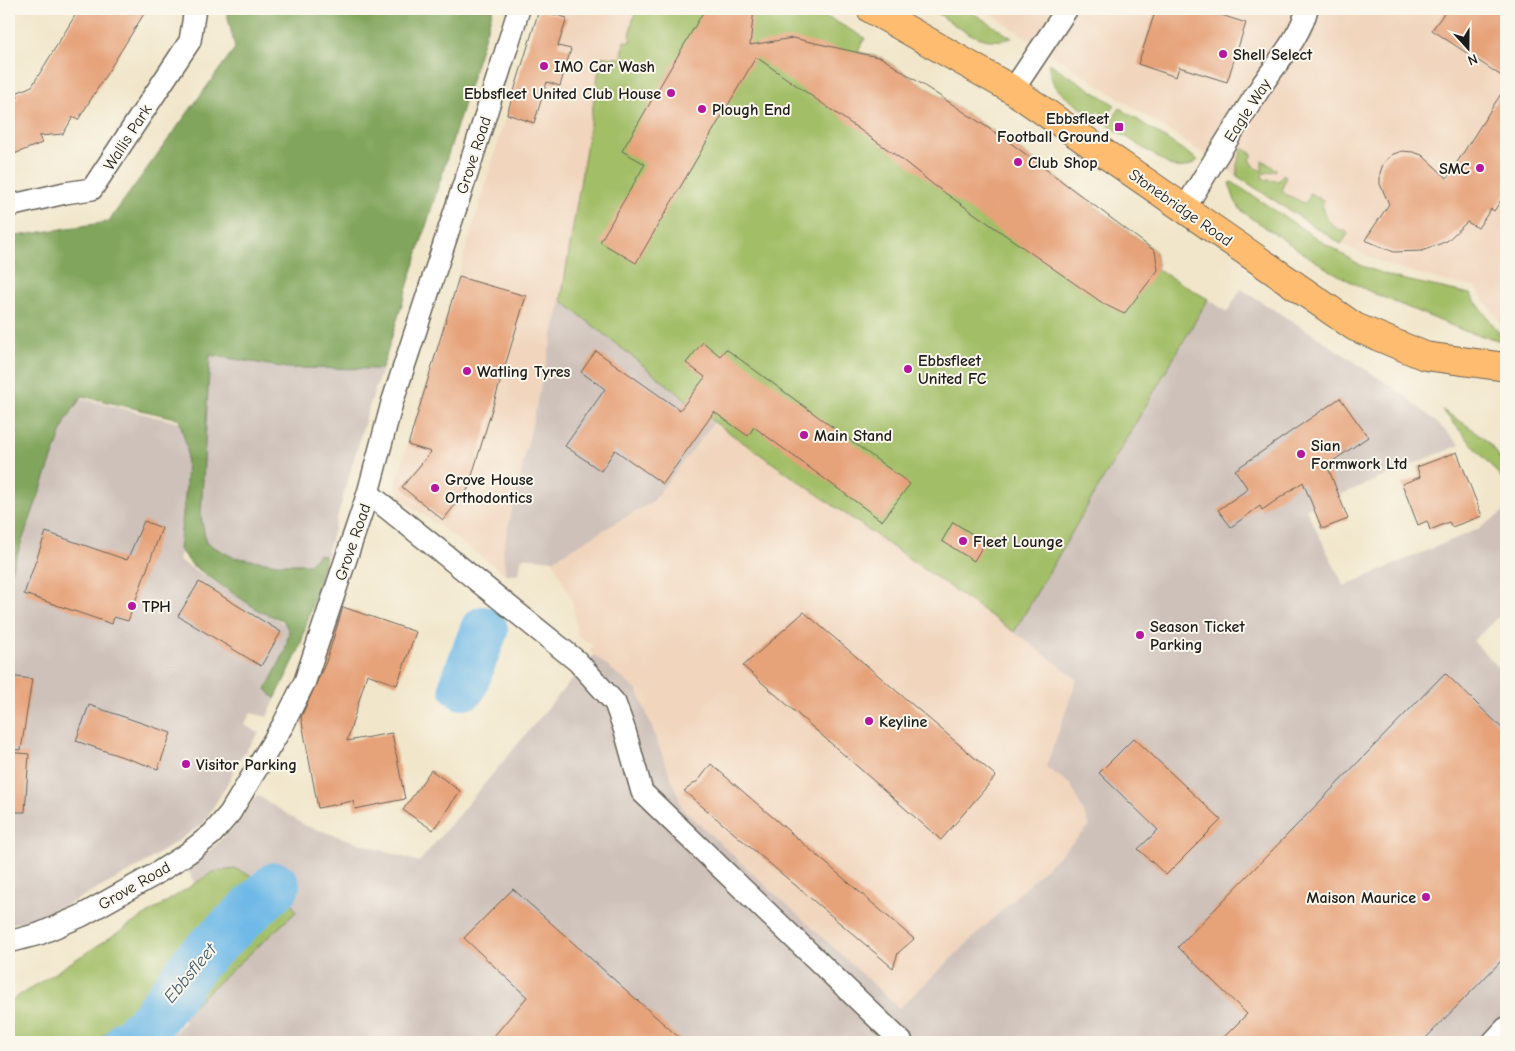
<svg xmlns="http://www.w3.org/2000/svg" width="1515" height="1051" viewBox="0 0 1515 1051" font-family="'Comic Neue',sans-serif">
<style>
.built{fill:#f1d5bd}
.industrial{fill:#cec1ba}
.green{fill:#a2be66;stroke:#5f6d41}
.forest{fill:#81a55b;stroke:#4e603c}
.water{fill:#6eb9e7;stroke:#456a82}
.lines{fill:none;stroke-linecap:round;stroke-linejoin:round}
.river{stroke:#6eb9e7;stroke-width:48}
.building{fill:#e6a279}
.minor-casing{stroke:#676359;stroke-width:24}
.primary-casing{stroke:#676359;stroke-width:30}
.minor{stroke:#fff;stroke-width:21}
.primary{stroke:#fdbc70;stroke-width:28}
.poi-dot{fill:#b5179e;stroke:#fbf7ec;stroke-width:2}
.labels{text-anchor:middle;stroke-width:4;stroke-linejoin:round;paint-order:stroke}
.poi-label{font-size:16px;font-weight:bold;fill:#1c1c1c;stroke:#fbf7ec;text-anchor:start}
.street-label{font-size:16px;fill:#1c1c1c;stroke:#fbf7ec}
.water-label{font-size:18px;font-style:italic;fill:#3d5b6d;stroke:#fbf7ec}
</style>
<rect width="100%" height="100%" fill="#fbf7ec"/>
<filter id="ink" filterUnits="userSpaceOnUse"><feTurbulence type="fractalNoise" baseFrequency=".02" numOctaves="2"/><feDisplacementMap in="SourceGraphic" scale="10" xChannelSelector="R" yChannelSelector="G"/><feConvolveMatrix kernelMatrix="1 2 1 2 8 2 1 2 1" color-interpolation-filters="sRGB"/></filter>
<filter id="wash" filterUnits="userSpaceOnUse"><feTurbulence type="fractalNoise" baseFrequency=".0096" numOctaves="4" result="noise"/><feDisplacementMap in="SourceGraphic" scale="20" xChannelSelector="R" yChannelSelector="G"/><feGaussianBlur stdDeviation="1.12" result="paint"/><feColorMatrix in="noise" values="0 0 0 0 0 0 0 0 0 0 0 0 0 0 0 0 0 1.4 0 .05"/><feComposite in="paint" operator="in"/></filter>
<g filter="url(#wash)">
<rect width="100%" height="100%" fill="#f1e6ca"/>
<path class="built" d="M538,9H636L631,27L629,43L624,42L622,58L601,57L561,300L503,549L505,574L399,497L396,483Z
M983,9H1506V330L1475,287L1444,281L1390,266L1341,244Z
M714,422L1014,632L1077,679L1046,767L1071,785L1090,826L898,1008L683,809L638,691L589,651L593,646L577,634L573,604L553,560L653,501Z"/>
<path class="industrial" d="M1241,289L1322,340L1404,395L1434,420L1460,445L1306,509L1344,586L1480,528L1506,510V610L1473,641L1506,675V1042H164L185,1022L180,1017L285,890L236,869L213,872L195,885L186,866L209,851L236,825L257,795L306,826L419,862L557,697L594,655L638,691L683,809L899,1008L1090,826L1071,785L1046,767L1077,679L1014,632L1208,299L1227,312Z
M561,300L714,422L653,501L553,560L522,557L519,575L505,574L503,549Z
M210,354L382,369L369,407L321,574L181,548L178,560L304,635L299,650L267,717L251,713L244,725L259,733L237,762L229,781L203,824L135,869L63,907L33,921L9,924V576L73,396L204,429Z"/>
<path class="green" d="M636,9H805L833,20L865,38L858,52L882,58L1008,141L1155,251L1158,270L1208,299L1014,632L714,422L561,300L601,57L622,58L624,41L630,42L631,27Z
M931,9H967L1012,38C980,48 956,25 931,9Z
M1049,63L1115,105L1107,117L1098,111L1094,116C1074,103 1047,90 1049,63Z
M1120,108L1198,160C1188,169 1177,170 1166,163L1108,125Z
M1243,148L1253,155L1250,159C1253,165 1256,169 1262,171V160L1277,170L1262,174V177L1266,180L1279,181L1283,174L1286,176L1282,189L1285,194L1304,203L1309,199L1310,193L1323,201C1321,216 1329,223 1341,231L1345,230L1348,234L1341,244L1237,176V164Z
M1232,182L1324,243L1362,266L1396,278L1470,294L1506,342L1467,332L1375,294L1353,283L1326,268L1248,216L1241,210L1235,201L1229,183Z
M1442,410C1470,427 1506,446 1506,483Z
M236,869L285,890L296,912L180,1017L161,1042H9V1002L213,872Z"/>
<path class="forest" d="M226,9H493L382,369L287,368L210,355L201,516L206,543L233,557L277,564H309L319,554L326,557L299,650L275,699L266,689L285,652L289,631L283,620L261,612L237,596L192,565L179,549L186,487L187,448L179,419L82,396L66,420L9,577V237L108,222L235,48Z"/>
<path class="water" d="M138,1013L149,1025V1036L140,1042H97L106,1033Z"/>
<g class="lines">
<path class="river" d="M463,686L484,630
M129,1042L149,1025L197,960L276,886"/>
</g>
<g id="blocks">
<path class="building" d="M79,9H147L78,120L73,117L63,134L39,136L42,143L9,156V101L18,98L16,93L32,86Z
M705,9H754L750,45L793,38L882,58L1008,141L1155,251L1158,270L1124,314L1104,304L935,186L900,158L756,57L636,263L600,242L645,164L622,151Z
M1156,9H1203L1246,23L1227,82L1179,67L1176,77L1138,64Z
M1447,9H1506V79L1432,30Z
M539,10L567,18L558,46L571,49L560,86L547,82L534,123L507,114Z
M1506,86V192L1494,211L1491,209L1478,228L1467,222L1447,241L1422,251L1394,252L1365,240L1389,204L1380,184V173L1383,164L1391,155L1402,151L1413,152L1422,155L1447,178Z
M459,277L526,296L468,489L443,520L402,487L431,452L408,445Z
M703,342L720,356L726,349L910,484L882,521L754,427L748,436L714,412L663,484L615,450L601,471L565,446L605,389L581,372L596,351L680,410L705,377L686,363Z
M1340,398L1368,437L1327,465L1348,519L1322,529L1303,482L1262,510L1260,506L1231,527L1218,510L1248,489L1235,470Z
M1457,452L1482,516L1452,527L1449,522L1430,530L1427,521L1418,525L1402,484L1420,477L1417,467Z
M144,521L162,528L128,621L114,617L112,624L24,594L46,532L127,560Z
M953,522L985,542L974,561L942,541Z
M199,582L281,632L261,666L178,616Z
M343,607L416,632L397,685L367,674L347,741L392,733L405,799L355,809L353,801L318,808L301,717L326,662Z
M804,612L996,776L941,840L743,666Z
M1445,673L1506,732V956L1422,1042H1219L1247,1014L1178,947Z
M9,676L32,679L21,750L9,749Z
M89,705L171,733L158,769L76,741Z
M1134,738L1221,820L1166,875L1138,849L1158,830L1099,773Z
M9,752L29,754L25,812H9Z
M711,764L914,939L898,953L893,968L684,791L699,780Z
M431,770L460,791L433,830L403,810Z
M513,889L684,1042H489L527,997L464,938Z"/>
</g>
</g>
<g filter="url(#ink)">
<use href="#blocks" fill-opacity="0" stroke="#676359" stroke-width="1"/>
<g class="lines">
<defs>
<path id="minor" d="M1013,90L1067,9
M9,206L65,193L92,189L190,41L195,9
M1184,210C1210,166 1237,124 1264,82C1279,60 1301,35 1307,9
M368,493L577,661L615,703L625,731L642,792L902,1042
M9,942L39,934L81,916L154,875L188,853L212,834L230,813L283,725L305,681L368,493L392,403L468,171L519,9
M1493,1042L1506,1028"/>
<path id="primary" d="M871,9L1013,90L1355,327L1425,356L1506,367"/>
</defs>
<use href="#minor" class="minor-casing"/>
<use href="#primary" class="primary-casing"/>
<use href="#minor" class="minor"/>
<use href="#primary" class="primary"/>
</g>
</g>
<g class="poi-dot">
<circle cx="1223" cy="54" r="5"/>
<circle cx="544" cy="66" r="5"/>
<circle cx="671" cy="93" r="5"/>
<circle cx="702" cy="109" r="5"/>
<rect x="1114" y="122" width="10" height="10" rx="2.5"/>
<circle cx="1018" cy="162" r="5"/>
<circle cx="1480" cy="168" r="5"/>
<circle cx="908" cy="369" r="5"/>
<circle cx="467" cy="371" r="5"/>
<circle cx="804" cy="435" r="5"/>
<circle cx="1301" cy="454" r="5"/>
<circle cx="435" cy="488" r="5"/>
<circle cx="963" cy="541" r="5"/>
<circle cx="132" cy="606" r="5"/>
<circle cx="1140" cy="635" r="5"/>
<circle cx="869" cy="721" r="5"/>
<circle cx="186" cy="764" r="5"/>
<circle cx="1426" cy="897" r="5"/>
</g>
<g class="labels">
<g class="poi-label">
<text x="1233" y="60">Shell Select</text>
<text x="554" y="72">IMO Car Wash</text>
<text x="661" y="99" text-anchor="end">Ebbsfleet United Club House</text>
<text x="712" y="115">Plough End</text>
<text x="1109" y="124" text-anchor="end">Ebbsfleet<tspan x="1109" dy="18">Football Ground</tspan></text>
<text x="1028" y="168">Club Shop</text>
<text x="1470" y="174" text-anchor="end">SMC</text>
<text x="918" y="366">Ebbsfleet<tspan x="918" dy="18">United FC</tspan></text>
<text x="477" y="377">Watling Tyres</text>
<text x="814" y="441">Main Stand</text>
<text x="1311" y="451">Sian<tspan x="1311" dy="18">Formwork Ltd</tspan></text>
<text x="445" y="485">Grove House<tspan x="445" dy="18">Orthodontics</tspan></text>
<text x="973" y="547">Fleet Lounge</text>
<text x="142" y="612">TPH</text>
<text x="1150" y="632">Season Ticket<tspan x="1150" dy="18">Parking</tspan></text>
<text x="879" y="727">Keyline</text>
<text x="196" y="770">Visitor Parking</text>
<text x="1416" y="903" text-anchor="end">Maison Maurice</text>
</g>
<g class="street-label">
<text transform="translate(1247 110) rotate(-57)" y="6">Eagle Way</text>
<text transform="translate(127 137) rotate(-57)" y="6">Wallis Park</text>
<text transform="translate(473 155) rotate(-72)" y="6">Grove Road</text>
<text transform="translate(1181 207) rotate(35)" y="6">Stonebridge Road</text>
<text transform="translate(352 542) rotate(-71)" y="6">Grove Road</text>
<text transform="translate(134 885) rotate(-30)" y="6">Grove Road</text>
</g>
<g class="water-label">
<text transform="translate(190 973) rotate(-50)" y="6">Ebbsfleet</text>
</g>
</g>
<rect width="1515" height="1051" fill="none" stroke="#fbf7ec" stroke-width="30"/>
<g transform="translate(1468 48) rotate(159)" stroke="#fbf7ec" stroke-width="4" paint-order="stroke">
<path d="M0-4L9 19L0 12L-9 19Z" fill="#1c1c1c"/>
<text y="-8" font-size="14" font-weight="bold" text-anchor="middle" fill="#1c1c1c">N</text>
</g>
</svg>
